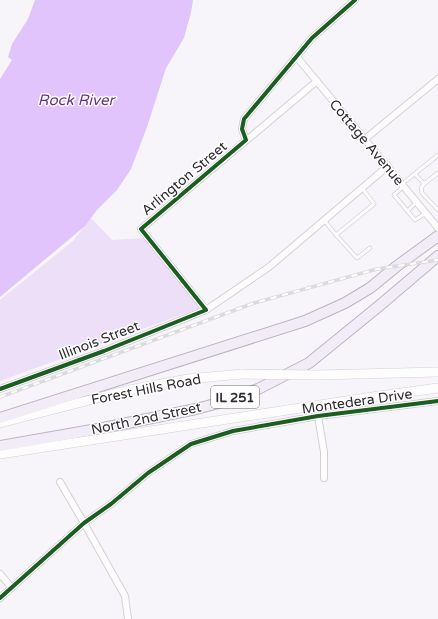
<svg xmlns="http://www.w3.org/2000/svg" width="438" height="619" viewBox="0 0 438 619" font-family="'Varela Round',sans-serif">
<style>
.green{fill:#eddff8}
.water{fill:#e1c4fb}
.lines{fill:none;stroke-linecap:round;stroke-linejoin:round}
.lane-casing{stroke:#d3d1d6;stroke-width:4.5}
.street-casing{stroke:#d3d1d6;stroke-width:8}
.secondary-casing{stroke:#d3d1d6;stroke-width:10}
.primary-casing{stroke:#bdb4c5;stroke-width:12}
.lane{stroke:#fefdfe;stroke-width:3}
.street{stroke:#fefdfe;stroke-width:6}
.secondary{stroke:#fefdfe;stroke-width:9}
.primary{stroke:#f1ecf5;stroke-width:10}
.rail-casing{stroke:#dbdadc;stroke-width:3.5}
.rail{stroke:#fff;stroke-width:2;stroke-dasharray:6;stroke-linecap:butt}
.secondary-bridge-casing{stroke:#d3d1d6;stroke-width:10;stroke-linecap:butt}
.secondary-bridge{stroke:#fefdfe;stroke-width:9}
.cycleway-casing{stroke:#fff;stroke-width:6}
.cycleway{stroke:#1b5e20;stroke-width:4}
.labels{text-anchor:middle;stroke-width:3;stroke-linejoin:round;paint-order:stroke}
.shield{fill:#fff;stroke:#6d6b6e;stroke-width:1}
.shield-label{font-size:13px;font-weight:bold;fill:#2e2b30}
.street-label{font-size:14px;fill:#2e2b30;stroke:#fff}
.water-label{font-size:15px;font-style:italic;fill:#643087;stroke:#fff}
</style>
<rect width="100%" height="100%" fill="#f7f4fa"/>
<path class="green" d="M91,218L112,240L146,238L200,308L0,381V300L73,241Z"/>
<path class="water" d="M35,0H193L191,12L184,38L166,68L147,127L131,169L117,190L97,210L85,226L0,297V79L12,60L8,57L12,44L28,19Z"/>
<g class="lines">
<defs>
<path id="lane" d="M415,174L424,184L438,173
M402,184L438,155
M424,184L421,188L422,193L438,210
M404,186L394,195L415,220L426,213
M407,211L417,202
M324,220L336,235L374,204L362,188
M336,235L357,258L370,248"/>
<path id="street" d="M296,56L438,228
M365,139L438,79
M246,140L242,129L244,119L312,38L355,0
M206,310L141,229L317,81
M0,389L104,351L206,310L269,267L388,166
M318,416L324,452V478
M60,482L84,523L125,596L128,619
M0,574L12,588
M0,598L84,523L111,504L148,473L191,444L233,431L318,416L438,401"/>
<path id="secondary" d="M317,375L438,372
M0,423L129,390L188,379L242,374
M0,454L372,397L438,388"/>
<path id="primary" d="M0,418L305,321L345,303L370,288L397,266L438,236
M0,446L103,428L196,409L230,400L260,388L309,363L379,306L438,256"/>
</defs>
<use href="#lane" class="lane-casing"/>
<use href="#street" class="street-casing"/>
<use href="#secondary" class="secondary-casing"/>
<use href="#primary" class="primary-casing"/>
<use href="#lane" class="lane"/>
<use href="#street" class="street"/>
<use href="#secondary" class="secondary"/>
<use href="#primary" class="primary"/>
<defs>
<path id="rail" d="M0,397L254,303L377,269L438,260"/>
</defs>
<use href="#rail" class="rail-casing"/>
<use href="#rail" class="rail"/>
<defs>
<path id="secondary-bridge" d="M242,374L317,375"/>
</defs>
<use href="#secondary-bridge" class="secondary-bridge-casing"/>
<use href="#secondary-bridge" class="secondary-bridge"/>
<defs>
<path id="cycleway" d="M0,389L104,351L206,310L141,229L246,140L242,129L244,119L312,38L355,0
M0,598L84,523L111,504L148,473L191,444L233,431L318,416L438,401"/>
</defs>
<use href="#cycleway" class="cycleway-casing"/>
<use href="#cycleway" class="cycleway"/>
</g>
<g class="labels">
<rect class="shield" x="211" y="386" width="48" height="22" rx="3"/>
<g class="shield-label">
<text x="235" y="402">IL 251</text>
</g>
<g class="street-label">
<text transform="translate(367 142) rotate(50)" y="5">Cottage Avenue</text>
<text transform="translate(184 178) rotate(-40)" y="5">Arlington Street</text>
<text transform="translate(99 340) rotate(-21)" y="5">Illinois Street</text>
<text transform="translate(146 389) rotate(-11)" y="5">Forest Hills Road</text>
<text transform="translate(357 401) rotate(-8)" y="5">Montedera Drive</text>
<text transform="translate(146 418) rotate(-12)" y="5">North 2nd Street</text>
</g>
<g class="water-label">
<text x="76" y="105">Rock River</text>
</g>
</g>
</svg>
